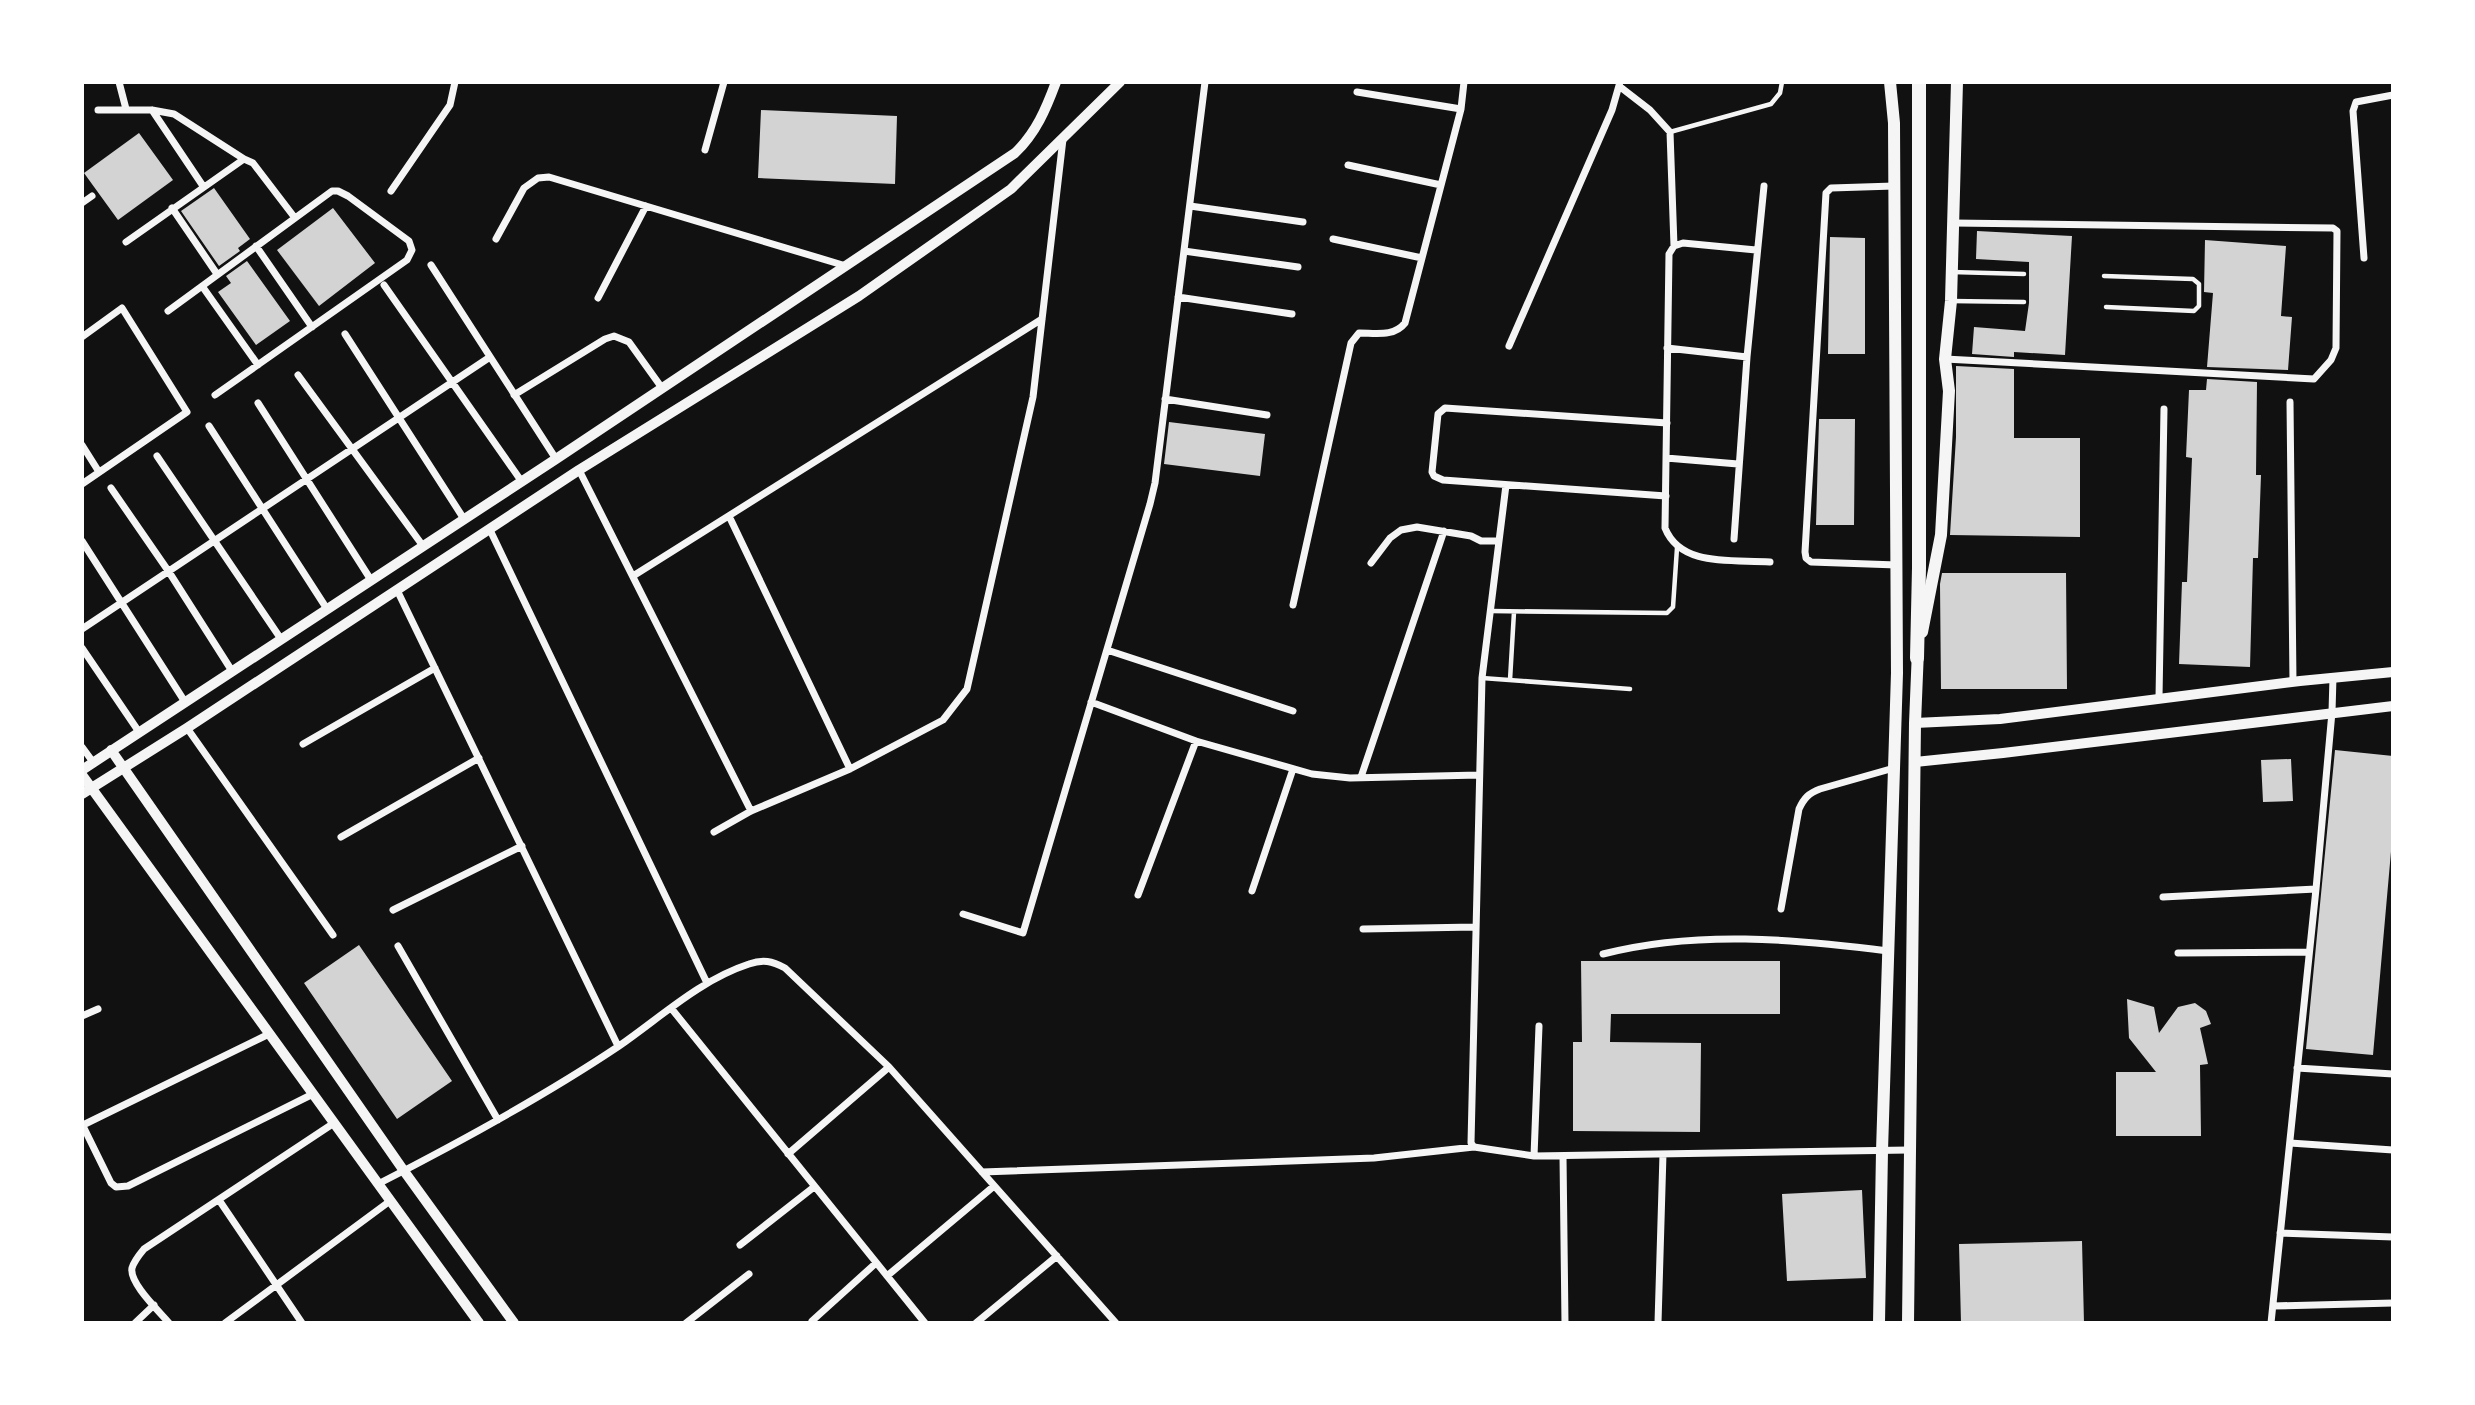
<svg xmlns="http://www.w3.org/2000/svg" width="2475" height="1405" viewBox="0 0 2475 1405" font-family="Literata,serif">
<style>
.building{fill:#d3d3d3}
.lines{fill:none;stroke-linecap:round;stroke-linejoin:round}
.service{stroke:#f5f5f5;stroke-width:4.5}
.minor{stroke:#f5f5f5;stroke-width:7}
.tertiary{stroke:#f5f5f5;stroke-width:10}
.secondary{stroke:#f5f5f5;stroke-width:12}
.trunk{stroke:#f5f5f5;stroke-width:14}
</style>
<rect width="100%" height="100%" fill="#111"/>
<path class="building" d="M761,110L897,116L895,184L758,178Z
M139,133L173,180L118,220L84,173Z
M214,188L250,239L238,248L240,251L219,266L181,211Z
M333,208L375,263L319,306L277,250Z
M1977,231L2072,236L2065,355L2014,352V357L1972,354L1974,327L2025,331L2029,303V262L1976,259Z
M1830,237L1865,238V354H1828Z
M2205,240L2286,246L2281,316L2292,317L2288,370L2207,367L2213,293L2204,292Z
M247,261L290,321L256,345L218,292L231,283L226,276Z
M1956,366L2014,369V438H2080V537L1950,535L1956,437Z
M2207,379L2257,382L2256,475H2261L2258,558H2253L2250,667L2179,664L2182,582H2187L2192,458L2186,457L2189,390H2206Z
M1819,419H1855L1854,525H1816Z
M1169,422L1265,434L1260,476L1164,464Z
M1942,573H2066L2067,689H1941L1940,584Z
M2335,750L2393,756V829L2373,1055L2306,1049Z
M2291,759L2293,801L2263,802L2261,760Z
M359,945L452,1081L397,1119L304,983Z
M1581,961H1780V1014H1611L1610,1042L1701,1043L1700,1132L1573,1131V1042H1582Z
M2127,999L2154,1007L2159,1033L2178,1007L2195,1003L2206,1011L2211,1024L2200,1028L2208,1064L2200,1065L2201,1136H2116V1072H2156L2129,1038Z
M1862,1190L1866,1278L1787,1281L1782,1194Z
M2082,1241L2084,1323H1961L1959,1244Z"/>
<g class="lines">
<path class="service" d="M1670,132L1771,104L1780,93L1782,82
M1952,272L2024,274
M2104,276L2193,279L2199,284V306L2194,311L2106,307
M1951,301L2024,302
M1491,611L1667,613L1673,607L1677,548
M1482,678L1630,689
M1510,680L1514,612"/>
<path class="minor" d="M119,82L126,109
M1619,86L1650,110L1670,132L1674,246
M1357,92L1461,109
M98,110H152L174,114L244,159
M152,110L203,186
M705,150L724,82
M1348,165L1441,185
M1894,186L1831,188L1826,193L1805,552L1806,558L1811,562L1897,565
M391,191L450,105L455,82
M82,203L92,196
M1190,206L1303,222
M172,208L217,274
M496,239L524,188L538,178L549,177L846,266
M1333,239L1422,258
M126,242L244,159L253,163L295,218
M256,246L312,327
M1756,250L1683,243L1674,246L1669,254L1665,528C1681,568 1734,559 1770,562
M1184,251L1298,267
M2364,258L2353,111L2356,102L2393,95
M431,265L556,459
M384,285L522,482
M202,286L258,365
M1178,297L1292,314
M598,298L646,206
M168,311L332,191H338L348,196L409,241L412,250L407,260L215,395
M345,334L464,519
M82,337L122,308L187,412L82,484
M1509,346L1612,110L1620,82
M1667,348L1747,357
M1945,359L2314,379L2331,360L2336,348L2337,231L2333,228L1953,223
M298,375L423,546
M514,395L605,339L614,336L629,342L662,388
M1165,399L1267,415
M2290,402L2293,682
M258,403L371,580
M209,426L327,609
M82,445L99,472
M157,456L281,639
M1666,458L1738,464
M579,470L751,811
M111,488L169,572L232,671
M1666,496L1443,480L1434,476L1432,472L1438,414L1445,408L1667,423
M729,516L850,769
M490,530L707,983
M1734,539L1747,357L1764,186
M82,541L185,702
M1371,563L1390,538L1401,530L1417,527L1471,536L1481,541H1499
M633,576L1042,319
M397,590L618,1046
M1293,605L1351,343L1359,333C1376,333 1394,337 1405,323L1461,109L1464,82
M82,629L490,357
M82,648L139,732
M1107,650L1293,711
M2159,698L2164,409
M1091,702L1196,741L1312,774L1350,778L1479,775
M187,728L333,935
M303,744L435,668
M82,747L93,762
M1361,777L1444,531
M714,832L751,811L850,769L943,720L967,689L1033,397L1063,139
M341,837L479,758
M1252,891L1293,769
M1138,895L1196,741
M2163,897L2316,889
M1781,909L1799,809C1804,798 1809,793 1820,789L1894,768
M393,910L522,846
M963,914L1023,933L1150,504L1155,483L1205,82
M1363,929L1475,927
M398,946L498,1120
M2178,953L2309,952
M1603,954C1696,930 1794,939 1888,951
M671,1008L925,1323
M82,1016L98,1009
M2297,1068L2393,1074
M82,1124L111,1183L116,1187L128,1186L313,1094
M83,1125L269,1034
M2290,1143L2393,1150
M1474,1147L1471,1143L1482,678L1506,485
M788,1154L889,1067
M1534,1156L1539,1026
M1563,1156L1565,1323
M982,1172L1374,1158L1474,1147L1534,1156L1909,1150
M378,1184C460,1142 543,1097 619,1046C661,1017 700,980 749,964C763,959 772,961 785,968L889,1067L1116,1323
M219,1200L302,1323
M2280,1233L2393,1237
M740,1245L814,1187
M887,1276L994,1186
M2273,1306L2393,1303
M812,1321L876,1263
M135,1323L154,1305
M169,1323C159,1311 129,1283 132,1268C134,1261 139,1255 144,1249L334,1123
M225,1323L390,1201
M686,1323L749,1274
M976,1323L1057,1256
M1658,1323L1663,1154
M2271,1323L2316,889L2332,712L2333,677"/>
<path class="tertiary" d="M1915,723L2000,719L2300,681L2393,672
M111,750L404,1171L514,1323
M1915,762L2003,753L2393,706
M82,770L556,459L1015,153C1036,133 1046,109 1056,82
M82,775L479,1323
M82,794L187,728L579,470L859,296L1011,189L1120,82"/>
<path class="secondary" d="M1922,632L1941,535L1949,391L1945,359L1951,301L1957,82
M1879,1323L1882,1151L1897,673L1894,123L1890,82
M1908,1323L1915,723L1918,650"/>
<path class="trunk" d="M1917,658L1919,568V82"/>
</g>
<rect width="2475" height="1405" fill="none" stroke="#ffffff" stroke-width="168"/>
</svg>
